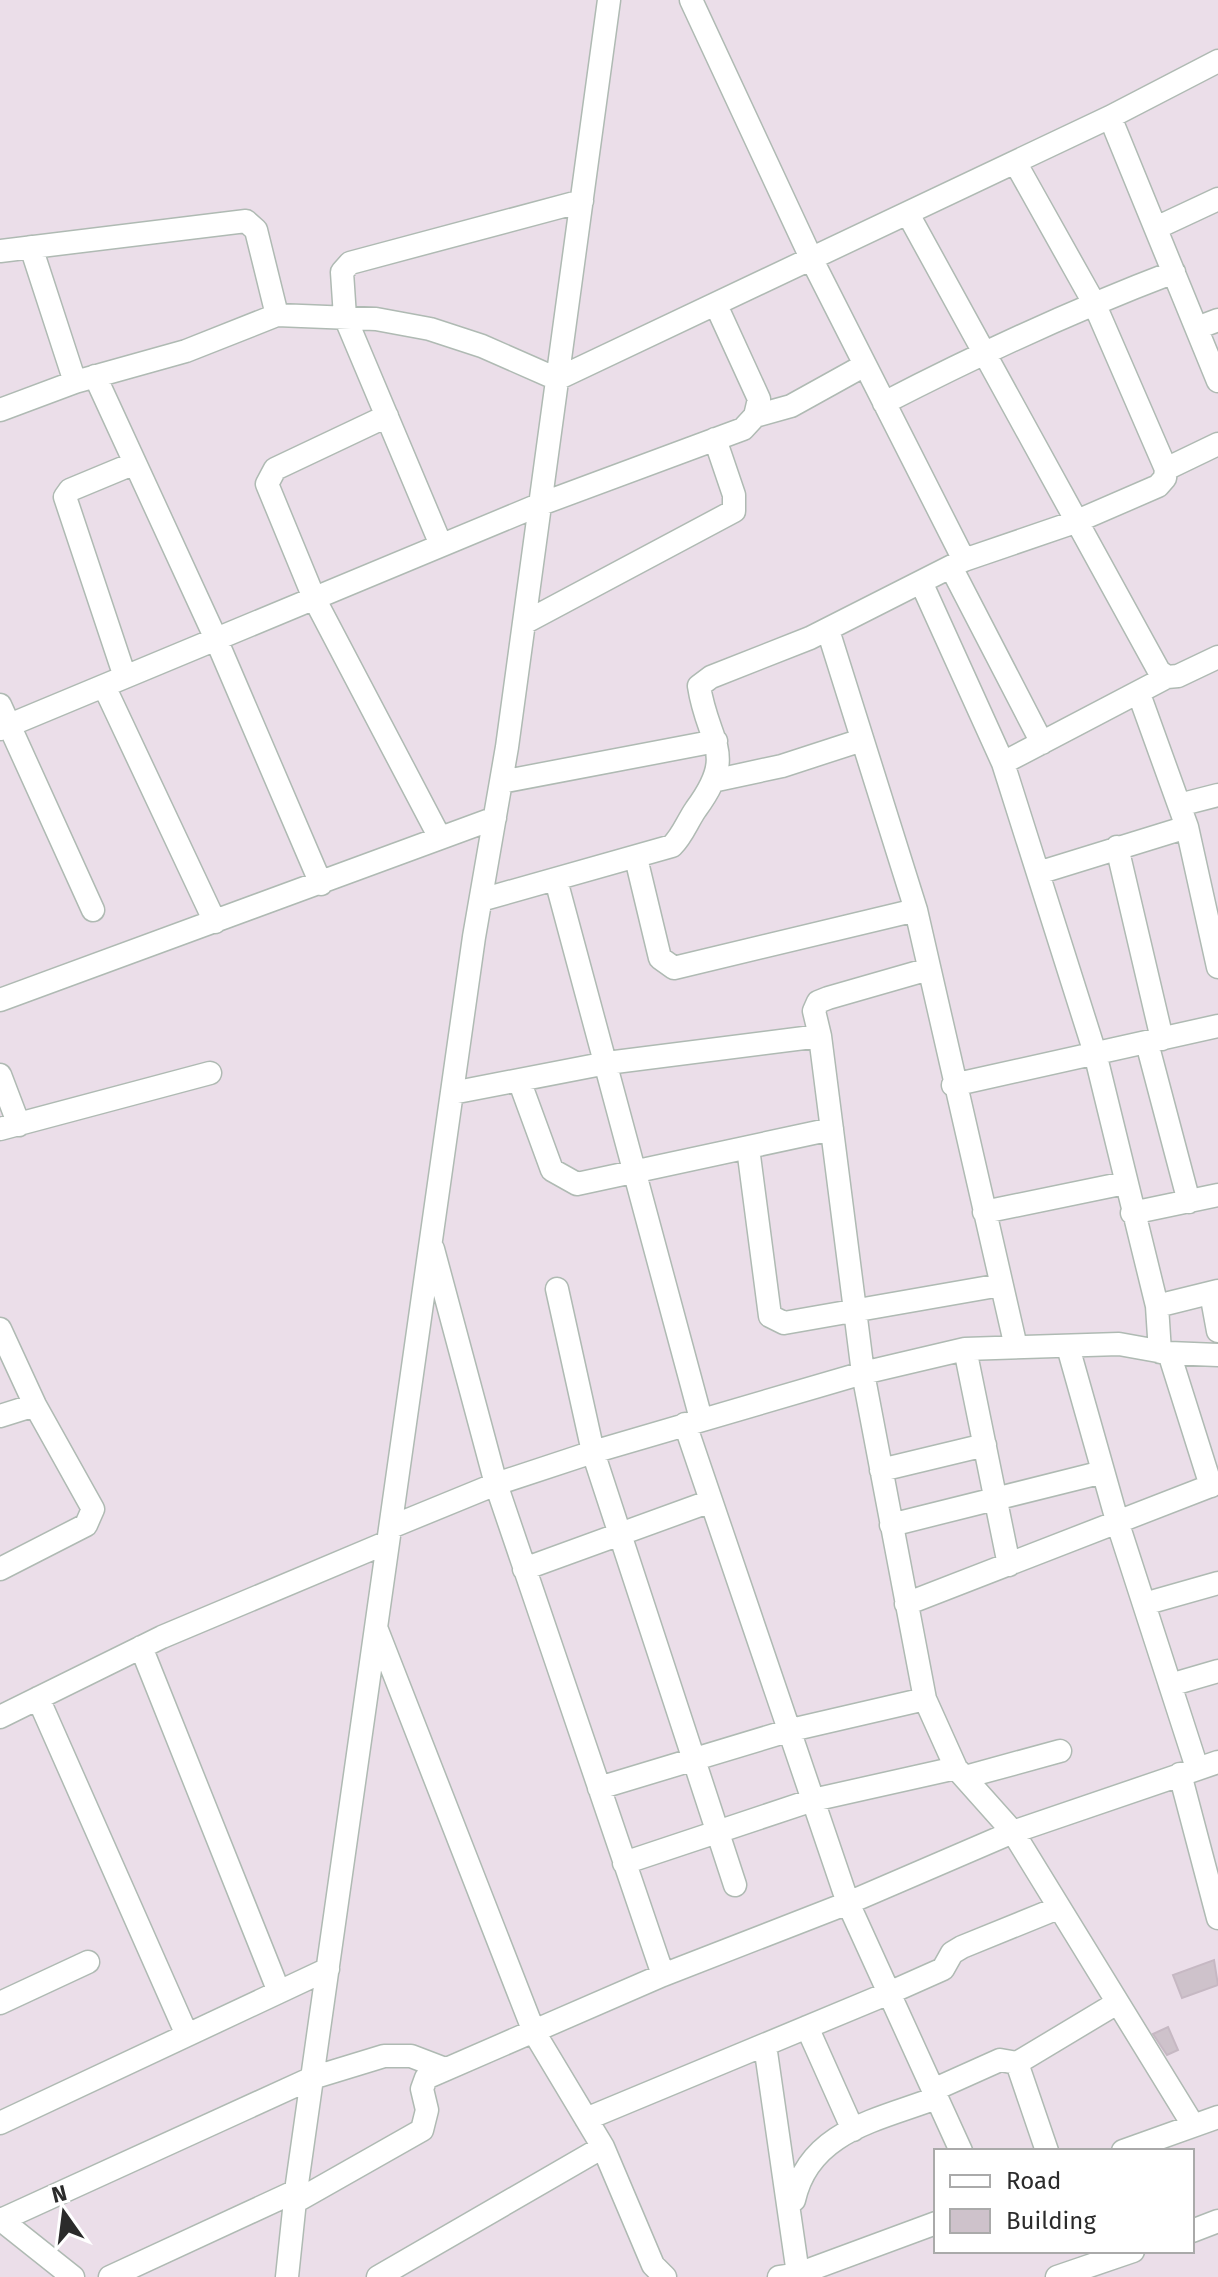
<svg xmlns="http://www.w3.org/2000/svg" width="1218" height="2277" viewBox="0 0 1218 2277" font-family="'Fira Sans',sans-serif">
<style>
.building{fill:#cec2cb;stroke:#c6b8c3;stroke-width:2}
.lines{fill:none;stroke-linecap:round;stroke-linejoin:round}
.minor-casing{stroke:#afbab3;stroke-width:25}
.minor{stroke:#fff;stroke-width:22}
</style>
<rect width="100%" height="100%" fill="#ebdee9"/>
<path class="building" d="M1214,1960L1218,1985L1182,1998L1173,1975Z
M1168,2027L1178,2050L1167,2055L1153,2034Z"/>
<g class="lines">
<defs>
<path id="minor" d="M691,0L812,260L964,560
M1110,117L1218,381
M908,214L1159,671L1167,677
M1156,228L1218,199
M31,247L75,382
M0,251L246,221L256,230L277,315
M1197,328L1218,320
M95,376L216,639L321,884
M884,403C979,354 1074,310 1174,272
M0,410L75,382L186,351L277,315L376,319L430,329L482,346L557,379L1110,117L1218,61
M387,416L275,469L267,484L314,598L440,838
M755,416L791,406L865,365
M1166,469L1218,444
M441,545L345,317L342,272L350,263L582,201
M951,567L1042,743
M921,582L1003,763L1095,1053L1157,1306L1160,1352
M524,623L734,511V495L715,439
M828,630L916,910L1016,1347
M125,677L65,497L70,490L135,463
M104,686L215,922
M1139,694L1187,827L1218,967
M0,705L93,910
M0,729L541,504L743,429L755,416L759,399L716,305
M1003,763L1167,677L1178,676L1218,657
M717,780L782,766L862,740
M501,782L716,741
M1179,805L1218,795
M1117,847L1162,1039
M636,858L660,958L674,968L916,910
M1038,873L1187,827
M556,880L701,1419
M481,900L672,846C683,835 687,822 696,809C738,752 708,745 699,686L711,677L810,638L964,560L1075,522L1158,486L1165,478L1166,469L1094,303L1015,162
M929,969L828,998L818,1002L814,1011L820,1036L863,1373L925,1699L956,1768L1013,1832L1193,2125
M0,1000L495,818
M1147,1043L1189,1202
M0,1075L19,1125
M519,1080L552,1170L577,1184L832,1129
M953,1085L1218,1026
M452,1093L607,1063L820,1036
M0,1129L210,1073
M748,1148L770,1316L784,1323L1001,1285
M984,1212L1125,1183
M1132,1213L1218,1195
M433,1249L496,1484L663,1975
M557,1289L593,1452L735,1885
M1211,1293L1218,1331
M1157,1306L1218,1291
M0,1329L35,1405L93,1509L86,1525L0,1569
M1068,1347L1118,1524L1197,1768
M965,1349L1009,1565
M1169,1353L1211,1486
M0,1416L35,1405
M685,1424L848,1903L961,2151
M881,1470L985,1445
M891,1525L1103,1472
M391,1527L496,1484L593,1452L863,1373L965,1349L1119,1344L1169,1353L1218,1355
M524,1569L711,1501
M906,1604L1218,1483
M1144,1604L1218,1583
M377,1630L534,2032L603,2147L653,2265L665,2277
M141,1647L279,1992
M1170,1685L1218,1671
M38,1698L187,2035
M0,1717L162,1637L388,1542
M1180,1774L1218,1918
M965,1777L1060,1751
M599,1788L791,1730L925,1699
M624,1863L813,1800L956,1768
M0,2003L88,1962
M807,2027L853,2130
M765,2045L798,2274
M1017,2063L1047,2151
M933,2090L1000,2060L1017,2063L1117,2003
M586,2119L889,1993L943,1969L952,1953L962,1947L1058,1908
M0,2123L328,1969
M1123,2151L1218,2117
M794,2200C809,2131 878,2120 936,2098
M295,2202L422,2130L427,2110L422,2089L426,2078L663,1975L848,1903L1013,1832L1218,1762
M0,2219L73,2277
M1,2220L312,2078L384,2056H411L445,2069
M1192,2231L1218,2221
M110,2277L296,2191
M287,2277L296,2191L474,937L507,747L609,0
M378,2277L603,2147
M779,2277L798,2274L936,2223
M1057,2277L1133,2251"/>
</defs>
<use href="#minor" class="minor-casing"/>
<use href="#minor" class="minor"/>
</g>
<rect x="934" y="2149" width="260" height="104" fill="#ffffff" stroke="#aaaaaa" stroke-width="2"/>
<rect x="950" y="2175" width="40" height="12" fill="#ffffff" stroke="#aaaaaa" stroke-width="2"/>
<text x="1006" y="2189" font-size="24" fill="#2b2b2b">Road</text>
<rect x="950" y="2209" width="40" height="24" fill="#cec2cb" stroke="#aaaaaa" stroke-width="2"/>
<text x="1006" y="2229" font-size="24" fill="#2b2b2b">Building</text>
<g transform="translate(64 2213) rotate(346)" stroke="#ffffff" stroke-width="6" paint-order="stroke">
<path d="M0-6L14 30L0 20L-14 30Z" fill="#2b2b2b"/>
<text y="-12" font-size="22" font-weight="bold" text-anchor="middle" fill="#2b2b2b">N</text>
</g>
</svg>
